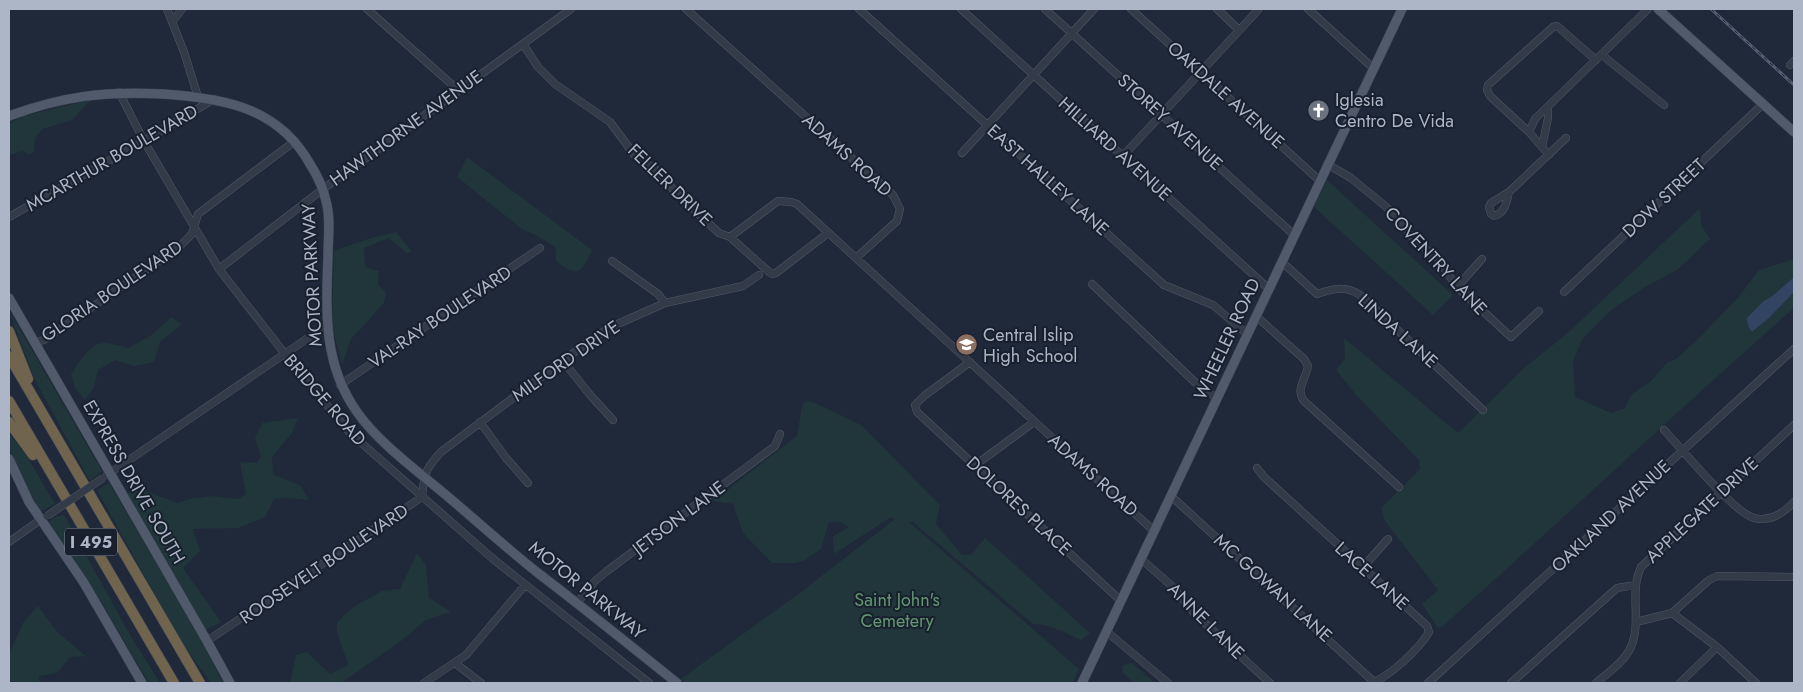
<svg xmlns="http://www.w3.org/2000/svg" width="1803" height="692" viewBox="0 0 1803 692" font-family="Jost,sans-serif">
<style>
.green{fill:#21363a}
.water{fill:#314461}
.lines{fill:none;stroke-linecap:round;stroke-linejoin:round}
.minor-casing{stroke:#505967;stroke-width:8}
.major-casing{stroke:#3c4453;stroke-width:10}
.highway-casing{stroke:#3d4654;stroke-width:11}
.minor{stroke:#333b49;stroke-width:7}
.major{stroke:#505a6a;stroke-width:9}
.highway{stroke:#70644f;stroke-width:10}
.rail-casing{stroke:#545f71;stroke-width:3}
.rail{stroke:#18202e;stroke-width:1;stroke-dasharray:4;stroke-linecap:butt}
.minor-bridge-casing{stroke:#505967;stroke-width:8;stroke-linecap:butt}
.minor-bridge{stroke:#333b49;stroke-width:7}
.labels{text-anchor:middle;stroke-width:4;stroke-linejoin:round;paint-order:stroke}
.shield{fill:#18202e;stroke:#808998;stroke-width:1}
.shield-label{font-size:16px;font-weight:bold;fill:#adb6c6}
.street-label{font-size:18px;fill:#adb6c6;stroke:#18202e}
.poi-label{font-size:18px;fill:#adb6c6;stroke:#18202e;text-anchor:start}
.park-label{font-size:18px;fill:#639871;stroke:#18202e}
</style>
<rect width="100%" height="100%" fill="#1f2939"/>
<path class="green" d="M91,100L72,120L42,129L35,139L34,151L30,155L22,151L9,155V124L23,116Z
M467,157L592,250C582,273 577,278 556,261V248L543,239L522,229L457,177Z
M1327,180L1453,295L1433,315L1314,207Z
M1700,208L1701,225L1710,239L1677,270L1645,287L1611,310L1583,338L1573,361L1575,397L1611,413L1625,408L1631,395L1651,381L1667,363L1676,359L1694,343L1737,299L1759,270L1794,259V277L1771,297L1764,301L1752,332L1769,318L1794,292V308C1676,412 1561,521 1443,626L1438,628L1422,604L1438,590L1385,521L1381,508L1420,469L1419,460L1356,395L1336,370L1345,358L1344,338L1458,433L1523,369L1571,330Z
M396,232L412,252L406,253L389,238L364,248L365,267L379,271L378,285L386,293L384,303L351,339L342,365L332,325L334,251L371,238Z
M9,311L102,471L90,481L35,380Z
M171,317L182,324L160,342L154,362L134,366L115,360L98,370L94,387L85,400L75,388L71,375C76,366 87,349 97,344C106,341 119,346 128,348L152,335Z
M806,401L815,403L861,425L940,505L936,524L962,555H971L985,538L1090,633L1081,640C1065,633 1051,624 1033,624L913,522H909L1079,669L1073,683H686L681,679L801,592L895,519L891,517L834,554L833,536L849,527L840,522H829L821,549L803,561L795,563H772L743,533L733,504L713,501L797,436L802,406Z
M298,418L292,433L272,457L273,474L301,486L309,500L285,498L274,499L265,517L238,528L193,529L200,551L183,568L221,622L206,630L126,493L136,490L145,491L178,503L189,499L211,496L238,499L246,494L240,462L257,463L261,457L255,438L262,423Z
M9,433L28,458L55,504L41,511L27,489L9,449Z
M109,483L204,645L223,683H211L182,643L97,490Z
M64,515L129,633L160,683H149L88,580L48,523L54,517Z
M417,553L426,565L429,598L451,612L426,620L401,641L341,683H290L296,655L307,652L330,674L348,665C345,650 335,636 337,622L353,607L382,591L400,589Z
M38,606L57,632L86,656L70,657L57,673L39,676L40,683H11V681L9,680V649L11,650L23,623Z
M1132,663L1155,683H1134L1122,672L1123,665Z"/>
<path class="water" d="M1794,277V292L1769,318L1752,332L1748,326L1747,318L1764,301L1771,297Z"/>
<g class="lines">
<defs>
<path id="minor" d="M167,9L184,52L198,97
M367,9L458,90
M686,9L893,195L900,209L897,221L856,258
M859,9L1164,285L1213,305L1247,334
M961,9L1269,289
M1045,9L1294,235
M1131,9L1320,181
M1217,9L1239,30
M1308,9L1373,68
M172,22L182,9
M523,44L538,67L555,84L610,122L636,157L655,169L678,195L719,233L730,237L769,272L772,274L776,273L828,233
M1602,55L1664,105
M1790,65L1794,61
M119,92L144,141L219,269L285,354L349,432L492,558L649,683
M1529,132L1535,119L1648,9
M1542,147L1548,118V108
M962,153L1094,9
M1549,155L1529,132L1490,96L1487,90L1488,85L1553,27L1557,26L1596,60
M1123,156L1258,10
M1327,164L1351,178L1396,215L1412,237L1437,258L1457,287L1511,337L1539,311
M1509,192C1507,202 1505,213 1494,216L1491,214L1489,207L1491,203L1509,192L1566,138
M9,217L144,141L214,99
M730,237L778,201L791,202L797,204L1154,531
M612,261L658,294L665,303
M1282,262L1317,294C1333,289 1345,285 1360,295L1483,410
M219,269L323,189L571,9
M1092,284L1200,387L1217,398
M1457,287L1482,259
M1564,292L1763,104
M1256,316L1304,359L1308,366C1306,379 1295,389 1304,401L1399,487
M35,343L46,339L180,246L192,234L198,214L295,141
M563,361L591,396L613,420
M970,362L924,396L915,405L917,412L1120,600
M340,385L540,248
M480,422L506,458L528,483
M1664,430C1681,448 1734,513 1754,518C1771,522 1783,513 1794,502
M974,466L1034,422
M1257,468L1264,477L1427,626L1429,632C1419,649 1392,674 1374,682
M107,475L327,325
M1171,496L1374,682
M9,542L43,518
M1141,559L1173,587L1195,614L1270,683
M1363,567L1388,539
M577,603L595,581L607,571L775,446L780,434
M1672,613L1709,580L1717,576L1794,577
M1636,622L1672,613L1717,647L1756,683
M1106,631L1168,683
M207,641L422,497C424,474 425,469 441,452L592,339L611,327L665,303L743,286L759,275
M455,663L481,683
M424,683L466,655L525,585
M1428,683L1794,349
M1511,683L1617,588L1635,585
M1596,683C1608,673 1624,662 1631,647C1642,621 1629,592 1641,567L1794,425
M1680,683L1717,647"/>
<path id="major" d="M1658,9L1794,132
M9,116C63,96 105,91 163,94C223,98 278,107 310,164C317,175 323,187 326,201C331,218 328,238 328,256C326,312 323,364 357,412C379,444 423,475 453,501C481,525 509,550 538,573C585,609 631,646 677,683
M9,298L207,641L230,683
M9,459L29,502L84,583L142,683
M1082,683L1402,9"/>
<path id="highway" d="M9,331L28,379
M9,356L200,683
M9,401L174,683
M9,422L33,455"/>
</defs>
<use href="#minor" class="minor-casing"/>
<use href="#major" class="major-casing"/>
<use href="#highway" class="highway-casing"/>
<use href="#minor" class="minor"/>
<use href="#major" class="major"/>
<use href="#highway" class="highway"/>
<defs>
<path id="rail" d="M1711,9L1794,85"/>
</defs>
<use href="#rail" class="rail-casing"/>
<use href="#rail" class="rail"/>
<defs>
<path id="minor-bridge" d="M47,516L103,478"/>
</defs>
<use href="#minor-bridge" class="minor-bridge-casing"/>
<use href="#minor-bridge" class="minor-bridge"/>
</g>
<defs>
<symbol id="church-disc" viewBox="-11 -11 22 22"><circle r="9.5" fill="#6b7280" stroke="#18202e"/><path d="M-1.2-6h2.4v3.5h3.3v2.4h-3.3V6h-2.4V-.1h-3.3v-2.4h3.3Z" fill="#fff"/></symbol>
<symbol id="school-disc" viewBox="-11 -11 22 22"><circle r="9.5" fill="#8d6e63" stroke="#18202e"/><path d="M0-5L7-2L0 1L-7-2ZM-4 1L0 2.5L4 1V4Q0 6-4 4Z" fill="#fff"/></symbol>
</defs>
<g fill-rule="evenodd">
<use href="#church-disc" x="1306" y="98" width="25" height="25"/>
<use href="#school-disc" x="954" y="332" width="25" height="25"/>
</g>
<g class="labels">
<rect class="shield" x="65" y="528.5" width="52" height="27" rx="4"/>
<g class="shield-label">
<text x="91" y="548">I 495</text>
</g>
<g class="street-label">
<text transform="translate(1226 95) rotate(42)" y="6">OAKDALE AVENUE</text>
<text transform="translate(1170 122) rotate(42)" y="6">STOREY AVENUE</text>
<text transform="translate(406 128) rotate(-36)" y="6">HAWTHORNE AVENUE</text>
<text transform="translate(1115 149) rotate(42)" y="6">HILLIARD AVENUE</text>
<text transform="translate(847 155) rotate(42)" y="6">ADAMS ROAD</text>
<text transform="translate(112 158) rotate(-30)" y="6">MCARTHUR BOULEVARD</text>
<text transform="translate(1048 180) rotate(42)" y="6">EAST HALLEY LANE</text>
<text transform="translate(670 185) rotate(44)" y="6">FELLER DRIVE</text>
<text transform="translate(1664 198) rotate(-43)" y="6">DOW STREET</text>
<text transform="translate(1436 261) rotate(47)" y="6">COVENTRY LANE</text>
<text transform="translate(312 275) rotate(-93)" y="6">MOTOR PARKWAY</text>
<text transform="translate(112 291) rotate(-34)" y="6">GLORIA BOULEVARD</text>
<text transform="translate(440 317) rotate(-34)" y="6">VAL-RAY BOULEVARD</text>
<text transform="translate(1398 331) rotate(42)" y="6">LINDA LANE</text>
<text transform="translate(1227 339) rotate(-65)" y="6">WHEELER ROAD</text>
<text transform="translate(566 361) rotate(-35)" y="6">MILFORD DRIVE</text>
<text transform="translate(325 400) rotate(49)" y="6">BRIDGE ROAD</text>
<text transform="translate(1093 475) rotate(42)" y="6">ADAMS ROAD</text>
<text transform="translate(134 482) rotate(60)" y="6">EXPRESS DRIVE SOUTH</text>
<text transform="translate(1019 506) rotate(43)" y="6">DOLORES PLACE</text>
<text transform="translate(1702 510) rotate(-43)" y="6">APPLEGATE DRIVE</text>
<text transform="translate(1611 516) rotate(-43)" y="6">OAKLAND AVENUE</text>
<text transform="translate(679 518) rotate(-37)" y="6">JETSON LANE</text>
<text transform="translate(324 564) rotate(-34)" y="6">ROOSEVELT BOULEVARD</text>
<text transform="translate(1372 576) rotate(42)" y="6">LACE LANE</text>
<text transform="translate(1273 588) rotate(42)" y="6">MC GOWAN LANE</text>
<text transform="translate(587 590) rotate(39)" y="6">MOTOR PARKWAY</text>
<text transform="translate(1206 621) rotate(45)" y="6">ANNE LANE</text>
</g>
<g class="poi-label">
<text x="1335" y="106">Iglesia<tspan x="1335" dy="21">Centro De Vida</tspan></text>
<text x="983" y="341">Central Islip<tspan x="983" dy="21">High School</tspan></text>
</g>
<g class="park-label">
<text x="897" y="606">Saint John's<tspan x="897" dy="21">Cemetery</tspan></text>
</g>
</g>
<rect width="1803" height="692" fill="none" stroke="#adb6c6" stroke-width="20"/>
</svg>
